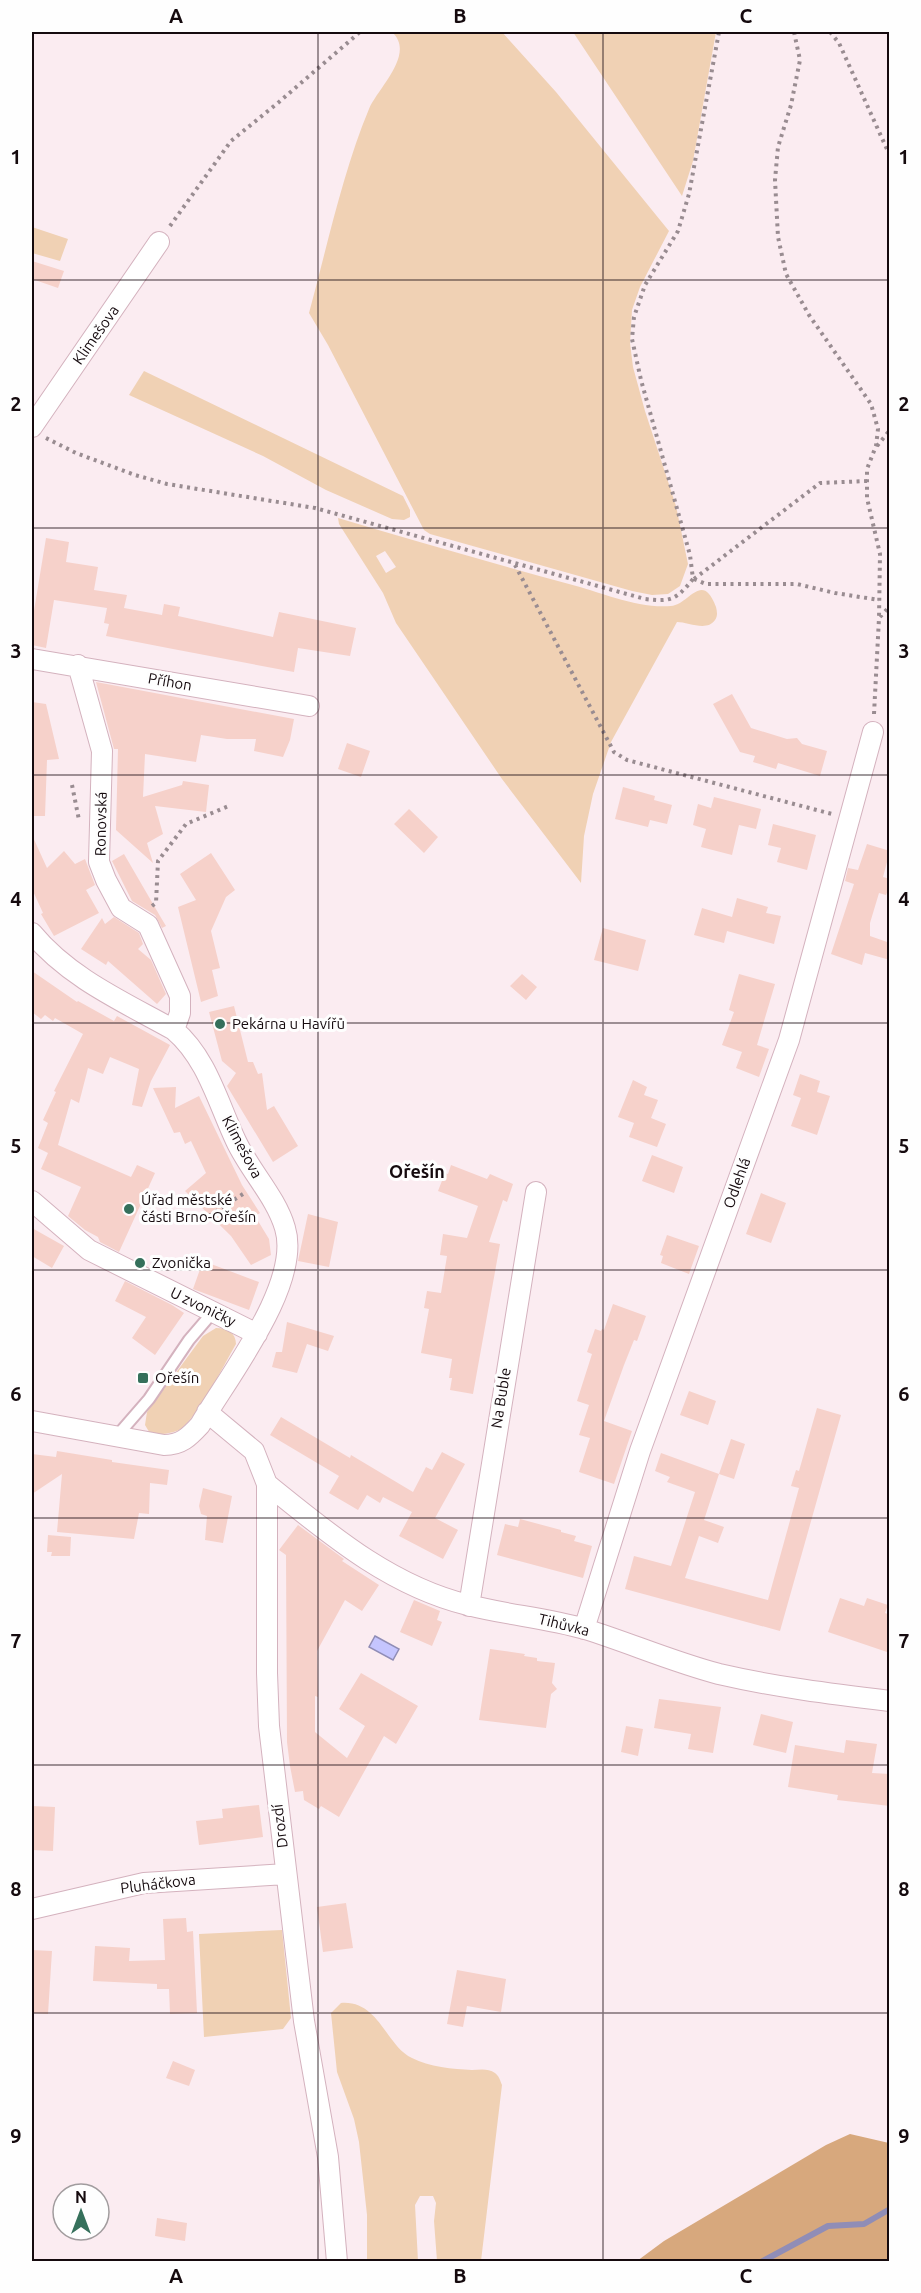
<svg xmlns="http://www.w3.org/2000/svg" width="921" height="2293" viewBox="0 0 921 2293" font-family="Ubuntu,sans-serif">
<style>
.green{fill:#f0d1b4;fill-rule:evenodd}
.forest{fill:#d7a87d}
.water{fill:#c5c5fe;stroke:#908db6;stroke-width:1.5}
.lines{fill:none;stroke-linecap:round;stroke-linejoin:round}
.stream{stroke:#908db6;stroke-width:6}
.building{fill:#f6d1ca}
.service-casing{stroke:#d4b2be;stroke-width:14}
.minor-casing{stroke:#d4b2be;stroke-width:22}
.path{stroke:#998c91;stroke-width:4;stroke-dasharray:3 4.5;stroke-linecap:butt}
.service{stroke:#fff;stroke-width:10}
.minor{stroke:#fff;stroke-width:20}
.grid{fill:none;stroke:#150a0e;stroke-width:1.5;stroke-opacity:0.55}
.poi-dot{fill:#35705b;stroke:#fefefe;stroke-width:2}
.labels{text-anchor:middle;stroke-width:6;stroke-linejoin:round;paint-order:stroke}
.street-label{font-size:15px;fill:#150a0e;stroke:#fefefe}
.poi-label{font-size:15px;fill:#150a0e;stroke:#fefefe;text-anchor:start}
.quarter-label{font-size:18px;font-weight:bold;fill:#150a0e;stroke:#fefefe}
.neatline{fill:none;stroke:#150a0e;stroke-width:2}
.grid-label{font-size:20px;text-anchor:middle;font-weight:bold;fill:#150a0e}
</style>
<rect width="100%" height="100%" fill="#fbecf1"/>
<path class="green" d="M392,32H502L556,92L669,231L640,287L632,310L630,343L633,367L645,411L676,506L688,564L680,586L668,594L652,595L632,591L430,534L424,530L328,345L309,313C327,247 343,171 369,109C378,88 416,54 392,32Z
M573,32H716L693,161L682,196Z
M32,227L68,239L60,261L32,253Z
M144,371L403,496L410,510V517L404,520L392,519L326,490L263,456L129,395Z
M338,518C415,541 492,563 569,584C600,592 639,609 671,606C689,605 702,570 716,607C717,611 718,616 715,620C707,632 688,622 677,622L611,742L593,794L584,836L581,883L502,779L396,623L383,593L339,524ZM385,551L396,567L386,573L376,556Z
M216,1328C227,1328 236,1333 236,1344C223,1366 199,1417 179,1430C171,1434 160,1434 151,1435L145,1425L147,1412L203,1336Z
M282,1930L291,2018L283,2029L204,2037L199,1934Z
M341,2003C379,2000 386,2046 412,2058C429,2067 453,2069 472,2070C479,2070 488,2068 495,2073C499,2076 500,2080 502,2085L481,2261H437L434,2221L436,2203L433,2196H420L415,2205L418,2261H367V2215L359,2142L354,2119L337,2072L331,2013Z"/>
<path class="forest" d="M850,2134L889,2143V2261H637L664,2241L826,2145Z"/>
<path class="water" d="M375,1636L399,1649L393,1660L369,1647Z"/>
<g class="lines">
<path class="stream" d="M761,2262L828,2226L864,2224L890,2209"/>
</g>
<path class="building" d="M32,261L64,271L58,288L32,279Z
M46,538L69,542L66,562L98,567L94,590L127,595L124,608L162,615L164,604L180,607L178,616L273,637L279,612L356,628L350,656L298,648L294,672L173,649L106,636L109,624L104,623L107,608L54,600L46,648L32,645V623Z
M96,682L294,719L290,740L283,757L254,751L256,739H227L201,735L196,762L145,754L143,797L182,785L183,781L209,785L206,812L155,806L163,834L147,843L153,863L116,830L118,749H114Z
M732,694L751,728L787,739L797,738L802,744L827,751L820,776L778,763L776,769L753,762L755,756L740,752L713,704Z
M32,702L46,704L59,759L47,760L45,816H32Z
M347,743L370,751L361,777L338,769Z
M623,787L655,796L654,800L672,805L667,824L650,820L648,827L615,819Z
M714,797L761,809L756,829L739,825L732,855L701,847L706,829L693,825L698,804L711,808Z
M409,809L438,837L424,853L394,824Z
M773,824L816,835L807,870L777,862L781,848L768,845Z
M32,835L47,868L64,851L75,864L85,859L95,885L86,890L99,913L54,936L41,914L43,913L32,889Z
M867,844L890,851L883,877L890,879V886L886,895L879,893L870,923V936L890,943V960L865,953L862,965L831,954L854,884L845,881L848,868L858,870Z
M211,853L235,890L226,897L211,931L220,968L212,970L218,996L201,1002L178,907L196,900L180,874Z
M124,854L160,916L166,926L162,928L155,915L132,901L112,861Z
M737,898L768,907L766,913L781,916L774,944L727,931L724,943L694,935L702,908L732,917Z
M114,917L139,933L143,944L138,949L151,960L166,994L157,1004L108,961L106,965L81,949L102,918L105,924Z
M603,928L646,940L638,971L594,960Z
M32,971L77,1002L78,1001L114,1021L117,1016L170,1045L151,1081L142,1107L132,1105L139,1069L110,1057L103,1074L88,1068L79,1103L71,1099L58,1145L131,1177L137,1165L155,1173L119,1252L100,1242L98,1237L85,1230L68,1216L81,1187L41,1169L48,1153L38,1148L48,1123L43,1120L56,1092L54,1091L83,1034L55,1018L53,1021L45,1015L41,1019L32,1012Z
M522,974L537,987L526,1000L510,986Z
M739,974L775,984L757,1045L769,1049L759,1077L736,1068L742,1052L722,1045L734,1012L729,1010Z
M234,1006L248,1062H253L258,1074L262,1073L267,1110L274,1106L298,1146L273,1162L227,1086L236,1073L222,1061L209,1012Z
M800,1074L820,1081L817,1092L830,1096L817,1135L791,1126L801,1098L793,1095Z
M633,1080L647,1087L644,1095L658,1100L651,1118L666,1124L657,1147L629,1137L634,1123L618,1117Z
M176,1087L175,1108L199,1096L242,1185L260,1213L255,1216L269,1239L271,1255L251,1265L231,1236L185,1191L206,1173L191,1141L185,1144L180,1132L174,1133L153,1088Z
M652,1155L683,1167L674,1193L642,1181Z
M451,1165L487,1179L490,1174L513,1184L507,1202L503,1200L489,1242L500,1244L473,1394L450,1390L452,1378H449L452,1359L421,1353L429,1309L424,1308L427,1291L441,1293L447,1256L440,1255L443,1234L467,1238L478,1206L438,1191L445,1173L448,1174Z
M761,1193L786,1203L771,1243L746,1234Z
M308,1214L338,1222L329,1267L298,1261Z
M32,1228L64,1246L52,1268L32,1256Z
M667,1235L699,1246L689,1274L661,1263L663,1256L660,1255Z
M203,1261L259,1282L249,1310L193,1289Z
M125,1281L172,1305L184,1313L155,1355L132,1338L146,1317L115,1301Z
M613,1304L646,1316L637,1341L634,1340L624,1365L604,1421L632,1431L614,1484L579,1472L590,1438L579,1435L589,1405L577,1401L592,1354L587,1352L595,1329L601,1331L602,1329L604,1330Z
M287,1322L334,1336L328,1351L307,1344L297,1373L272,1367L276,1352H282Z
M689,1391L716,1401L708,1425L680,1415Z
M817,1408L841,1415L780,1631L625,1589L634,1556L671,1566L695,1492L667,1482L670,1477L655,1471L661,1453L719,1474L704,1520L724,1527L718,1543L699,1536L685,1578L768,1600L799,1488L791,1486L796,1470L799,1471Z
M281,1417L350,1458L351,1455L413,1492L426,1467L432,1470L442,1452L465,1464L435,1518L458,1530L443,1559L399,1536L412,1512L383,1497L380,1503L367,1495L358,1510L329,1493L339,1476L270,1435Z
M731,1439L745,1444L734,1479L719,1474Z
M57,1451L112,1460V1462L169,1470L167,1485L150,1483L149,1514L139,1513L134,1539L57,1532L62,1474L32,1494V1454L56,1457Z
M203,1488L232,1496L223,1543L205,1540L207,1516L201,1514L199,1506Z
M520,1519L561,1530V1532L576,1536L574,1541L592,1546L583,1578L497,1555L505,1524L518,1527Z
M298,1525L344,1559L342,1561L379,1585L362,1611L345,1600L317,1651L318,1697L315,1696V1732L347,1758L365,1726L339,1709L361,1673L418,1706L396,1744L384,1736L339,1817L321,1806L319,1809L304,1800L303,1791L295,1792L290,1766L287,1742L286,1555L279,1550Z
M48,1535L71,1537L70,1556H51L52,1552H47Z
M840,1598L864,1606L867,1598L888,1605L885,1613L890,1615V1653L828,1632Z
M414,1600L440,1611L437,1620L442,1622L432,1646L400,1632Z
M490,1649L525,1654L524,1656L537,1658V1661L555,1663L552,1683L557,1689L551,1694L546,1728L479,1720Z
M659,1699L721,1707L713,1753L688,1749L691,1734L654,1728Z
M761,1714L793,1722L786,1753L753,1745Z
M626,1726L643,1729L638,1756L621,1752Z
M846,1740L877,1744L872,1773L890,1774V1806L837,1800L838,1795L788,1787L795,1745L844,1753Z
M259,1805L263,1837L199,1845L196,1821L223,1818L222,1809Z
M32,1806L55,1807L53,1851L32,1850Z
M346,1903L353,1948L323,1952L317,1907Z
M186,1918L187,1932L193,1931L197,2013L170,2014L169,1989H157V1984L93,1981L95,1946L130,1948L129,1961L165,1960L163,1919Z
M32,1950L52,1951L48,2014L32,2013Z
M457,1970L506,1979L501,2012L467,2006L463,2027L447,2024Z
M173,2061L195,2070L189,2086L166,2078Z
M157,2218L187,2223L185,2241L155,2236Z"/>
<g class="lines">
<defs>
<path id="service" d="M116,1437L149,1399L189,1340L213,1312"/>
<path id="minor" d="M32,427L159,242
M32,659L309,706
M78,665L102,751L99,862L106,880L121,908L148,925L180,996V1013L174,1030
M32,933C69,978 124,1002 174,1030C207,1058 218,1103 236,1141C250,1171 276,1197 285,1228C302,1284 227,1378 200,1425C189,1437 181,1445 164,1445L32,1421
M32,1201L89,1250L257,1334
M207,1412L254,1451L267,1484V1673L269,1726L304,2021L328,2157L337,2262
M267,1484C329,1534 390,1586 468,1605C507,1615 547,1618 585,1629C630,1643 673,1662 719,1674C775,1687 832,1694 890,1701
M469,1606L536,1192
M584,1629L640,1451L789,1040L873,732
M32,1909L144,1883L286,1874"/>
</defs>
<use href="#service" class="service-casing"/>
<use href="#minor" class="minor-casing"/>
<path class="path" d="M794,32L800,60L791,105L778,147L775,180L778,237L786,274L809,315L871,404L878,429L876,446L867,469V498L880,554L879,618
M830,32L839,43L890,156
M170,226L231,141L279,102L360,32
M46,438L76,453L135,475L167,484L315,508L645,599C671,602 676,600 693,579L690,555L641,380L632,339L634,317L645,285L678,231L689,194L719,32
M877,446L890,430
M515,565L614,752L627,760L832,814
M694,579L820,483L867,481
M694,579L706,584H797L835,593L879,600
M874,714L879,618L890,606
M72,785L79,820
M152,906L156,903L158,861L186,824L231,805
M209,1216L246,1192"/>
<use href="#service" class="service"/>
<use href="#minor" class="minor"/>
</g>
<path class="grid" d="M318,32V2262M603,32V2262M32,280H890M32,528H890M32,775H890M32,1023H890M32,1270H890M32,1518H890M32,1765H890M32,2013H890"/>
<g class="poi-dot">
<circle cx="220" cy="1024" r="6"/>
<circle cx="129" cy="1209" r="6"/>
<circle cx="140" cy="1263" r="6"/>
<rect x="137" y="1372" width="12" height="12" rx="3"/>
</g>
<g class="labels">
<g class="street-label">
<text transform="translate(96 335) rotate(-55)" y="5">Klimešova</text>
<text transform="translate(170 682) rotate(10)" y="5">Příhon</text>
<text transform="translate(101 824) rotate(-89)" y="5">Ronovská</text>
<text transform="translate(242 1147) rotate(62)" y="5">Klimešova</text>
<text transform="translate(737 1183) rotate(-70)" y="5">Odlehlá</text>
<text transform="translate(203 1307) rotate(26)" y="5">U zvoničky</text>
<text transform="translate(501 1398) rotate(-81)" y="5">Na Buble</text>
<text transform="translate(564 1625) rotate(14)" y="5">Tihůvka</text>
<text transform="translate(280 1826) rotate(-97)" y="5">Drozdí</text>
<text transform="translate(158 1884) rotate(-7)" y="5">Pluháčkova</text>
</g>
<g class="poi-label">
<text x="232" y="1029">Pekárna u Havířů</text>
<text x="141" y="1205">Úřad městské<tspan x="141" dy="17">části Brno-Ořešín</tspan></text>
<text x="152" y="1268">Zvonička</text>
<text x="155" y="1383">Ořešín</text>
</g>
<g class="quarter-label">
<text x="417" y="1178">Ořešín</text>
</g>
</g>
<rect width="921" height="2293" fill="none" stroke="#fefefe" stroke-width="66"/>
<g transform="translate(81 2212)"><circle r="28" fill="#fefefe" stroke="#a19c9e" stroke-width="1.5"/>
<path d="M0-4.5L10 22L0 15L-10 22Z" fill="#35705b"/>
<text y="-9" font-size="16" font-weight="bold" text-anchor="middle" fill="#150a0e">N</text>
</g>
<rect x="33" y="33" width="855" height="2227" class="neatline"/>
<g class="grid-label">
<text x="176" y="23">A</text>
<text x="460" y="23">B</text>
<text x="746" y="23">C</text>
<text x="16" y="164">1</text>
<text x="904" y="164">1</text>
<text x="16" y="411">2</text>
<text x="904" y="411">2</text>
<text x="16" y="658">3</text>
<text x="904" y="658">3</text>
<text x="16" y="906">4</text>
<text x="904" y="906">4</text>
<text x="16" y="1153">5</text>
<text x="904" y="1153">5</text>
<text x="16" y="1401">6</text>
<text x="904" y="1401">6</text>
<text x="16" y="1648">7</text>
<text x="904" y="1648">7</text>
<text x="16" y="1896">8</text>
<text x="904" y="1896">8</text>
<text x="16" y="2143">9</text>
<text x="904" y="2143">9</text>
<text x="176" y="2283">A</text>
<text x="460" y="2283">B</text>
<text x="746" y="2283">C</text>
</g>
</svg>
